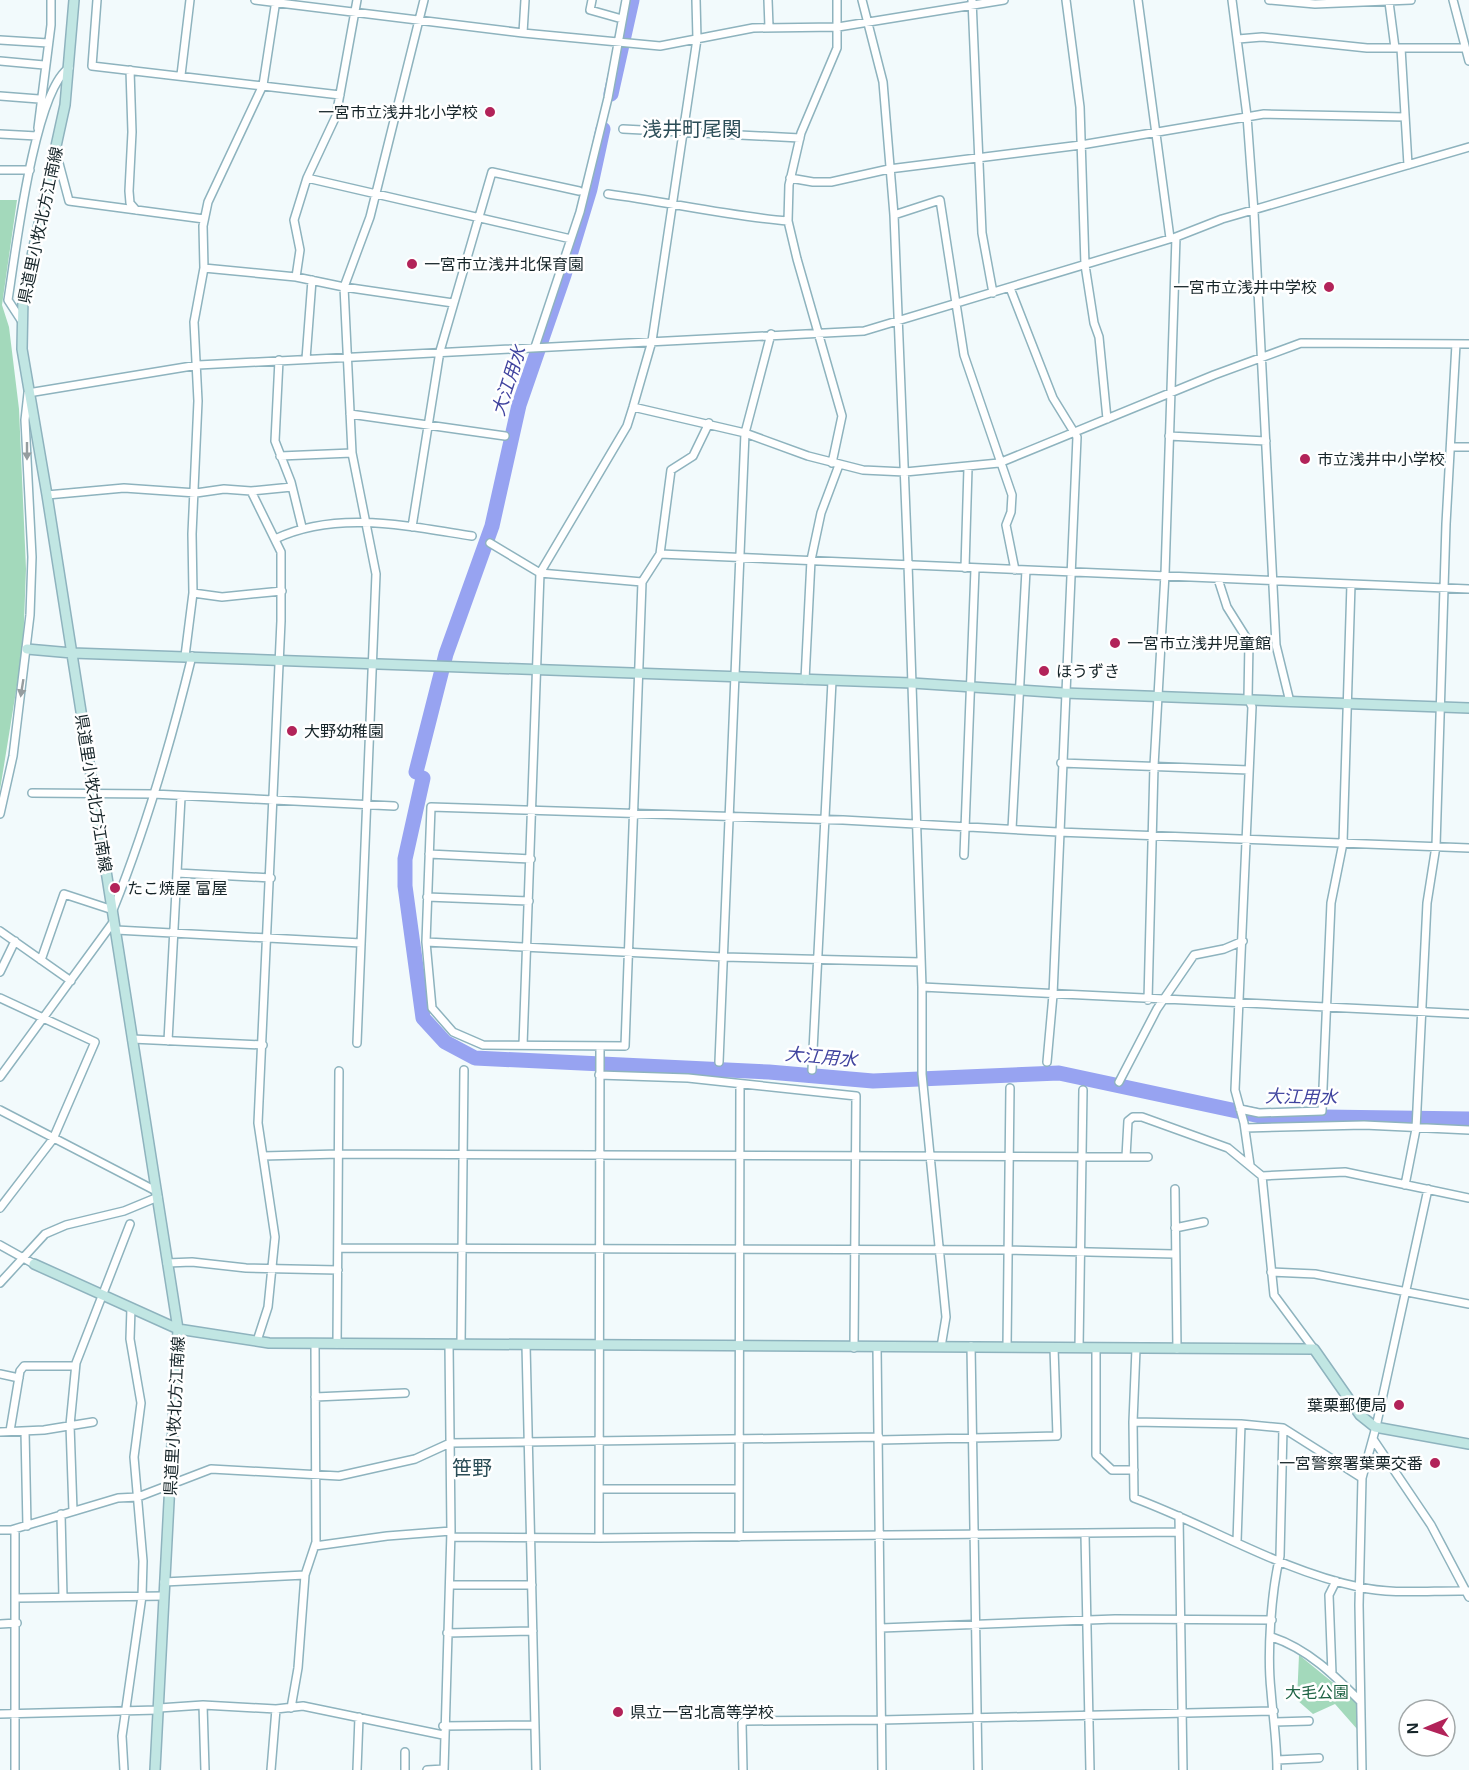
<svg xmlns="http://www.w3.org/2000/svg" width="1469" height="1770" viewBox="0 0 1469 1770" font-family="Helvetica,'Noto Sans JP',sans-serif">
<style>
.green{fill:#a3d9bb}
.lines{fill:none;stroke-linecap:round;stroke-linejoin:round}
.river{stroke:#97a3f1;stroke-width:15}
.street-casing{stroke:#8eb3be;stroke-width:10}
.secondary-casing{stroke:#8eb3be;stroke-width:12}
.street{stroke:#fff;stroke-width:7}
.secondary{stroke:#c1e6e3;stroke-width:9}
.oneway{fill:#969d9f}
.poi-dot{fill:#b22359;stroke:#fff;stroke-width:2}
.labels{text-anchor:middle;stroke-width:5;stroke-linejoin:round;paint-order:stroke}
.poi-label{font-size:16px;fill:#162529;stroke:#fff;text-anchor:start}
.street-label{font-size:16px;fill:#162529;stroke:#fff}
.park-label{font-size:16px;fill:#1f6445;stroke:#fff}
.water-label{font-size:18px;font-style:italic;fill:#40449f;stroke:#fff}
.quarter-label{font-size:20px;fill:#2b4d57;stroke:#fff}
</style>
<rect width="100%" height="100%" fill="#f2fafc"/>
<path class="green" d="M0,200H17L2,305L9,327L19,409L26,569L23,648L0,790Z
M1299,1655L1358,1703L1357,1729L1335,1704L1313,1714L1297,1700Z"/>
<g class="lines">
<path class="river" d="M611,94L632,0
M416,772L446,654L492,526L519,405L564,275L590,189L603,129
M423,778L405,859V886L423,1018L445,1042L475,1058L769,1072L873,1081L1059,1073L1260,1116L1469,1119"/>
<defs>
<path id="street" d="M97,0L92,66L340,95
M255,0L523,33L660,46L753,28L838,27L1004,0
M592,0L590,10L622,19
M768,0L769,27
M862,0L883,82L894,215L908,564L922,987V1074L946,1317L941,1347
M972,0L982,233L993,293
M1066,0L1080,107L1085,265L1094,323L1099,337L1107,419
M1138,0L1170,238
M1232,0L1247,116L1254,212L1276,645L1290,702
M1269,0L1315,4L1411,0
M1453,0L1469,61
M1389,2L1395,48
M523,33L525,0
M1238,39L1262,37L1367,48H1465
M0,40L48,43
M1401,48L1408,165
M0,61L44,65
M130,70L132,132L129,191L130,203L136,210
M181,75L190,0
M0,96L39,99
M38,128L51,25V0
M623,129L800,138
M0,134L37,136
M56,152L69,201L204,219
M0,170H30
M307,178L571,239
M790,178L813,182H831L889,169L1081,145L1264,114L1405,117
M608,194C668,202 728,216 788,221
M894,215L940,200L964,355L1012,495L1011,512L1006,525L1015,570
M204,268L296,277L344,287L453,303
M296,277L300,250L294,220L307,178L336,116L357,0
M1010,288L1053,398L1077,437L1053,995L1047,1062
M21,320L8,300C15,256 34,91 69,68
M535,347L580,212L608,98L626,0
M306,359L312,280
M279,360L275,441L291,482L302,527
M633,407L745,433L808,456L863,470L905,472L999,463L1214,375L1301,343L1469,344
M350,414L505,436
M709,423L693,456L671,470L660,554L642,582L625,1046L483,1045L453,1032L432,1008L426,942L431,807L843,820L1058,832L1469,848
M1169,436L1266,441
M1451,447H1469
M280,456L352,453
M832,463L842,416L797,259L788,221L789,185L801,133L837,48V0
M251,491L292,487
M47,495L124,488L196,493L224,489L251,491L281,552V621L258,1123L275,1237L268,1307L257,1341
M412,527L440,351L492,172L579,191
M275,539C337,510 407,526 472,536
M490,543L540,573L642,582
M660,554L1469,589
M965,568L968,468
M1218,579L1227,607L1249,642L1248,698L1252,707L1235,1090L1244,1123L1250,1165
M193,593L222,597L282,591
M185,656L193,593L192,534L198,401L194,322L204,268L203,226L208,202L263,85L276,0
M805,680L811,560L821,513L839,465
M1061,763L1249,770
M32,793L153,794L394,806
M0,814L13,756L30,615L32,557L25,420L28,393L198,365L864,331L1176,237L1222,219L1469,147
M1012,829L1026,570
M429,854L531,859
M964,855L975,569
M177,873L271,878
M427,897L529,901
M116,930L361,943
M0,931L71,981
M426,942L723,957L921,962
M41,960L64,894L113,910C146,828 171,742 192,656
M0,972L15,941
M922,987L1469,1014
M0,998L95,1042L53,1139L0,1208
M1148,1000L1154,766L1165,574L1176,237
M132,1039L263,1045
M168,1041L181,797
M357,1043L376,574L352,453L344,287L370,217L424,0
M523,1045L540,573L627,426L633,407L652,341L697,39L696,0
M719,1062L745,433L771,334
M812,1070L832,681
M599,1075L688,1078L856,1096L854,1348
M0,1077L114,921
M1119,1082L1157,1009L1194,955L1224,949L1243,941
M1240,1109L1259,1113L1322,1111L1331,903L1343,843L1351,584
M0,1110L156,1191
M1245,1128L1364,1125L1469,1130
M263,1156L339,1154L1148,1157
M1126,1157L1128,1121L1133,1117H1142L1228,1148L1262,1176L1345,1172L1469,1198
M1262,1176L1274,1295L1314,1349
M1405,1185L1416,1129L1427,903L1436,846L1446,524L1456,344
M1175,1189L1177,1349
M1175,1228L1204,1222
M0,1245L34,1264
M339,1248L1009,1250L1174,1254
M167,1263L192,1262L246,1268L338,1270
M1271,1272L1315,1274L1469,1304
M0,1283L45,1234L66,1225L124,1211L158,1197
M337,1344L339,1071
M449,1344L451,1531
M461,1344L464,1070
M526,1345L536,1770
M971,1346L978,1770
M1007,1347L1010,1088
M877,1348L882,1770
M1079,1348L1083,1090
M1096,1348V1455L1112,1470H1134
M1136,1349L1133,1422L1241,1424L1283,1428L1362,1478
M0,1374L19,1378
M315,1397L405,1393
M1133,1422L1134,1498C1210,1526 1279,1570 1359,1587C1394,1595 1433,1590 1469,1591
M10,1431L20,1371L24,1366H75
M25,1431L27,1526
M0,1432L44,1430L93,1422
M1373,1439L1431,1525L1469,1597
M879,1440L1057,1436L1054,1348
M599,1489H739
M73,1511L70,1425L76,1363L130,1224
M61,1514L63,1597
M1179,1516L1183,1770
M0,1530H11L118,1498L138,1497L211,1469L339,1476L415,1459L450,1443L879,1437
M1085,1535L1090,1770
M452,1537L599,1538L1179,1532
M739,1537L740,1084
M599,1538L600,1046
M1237,1542L1241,1424
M315,1546L387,1536L451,1531L444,1770
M164,1582L305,1575
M450,1585H532
M17,1598L164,1596
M0,1624L17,1623
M881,1628L1115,1619L1272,1620
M447,1633L533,1631
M1272,1637C1308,1649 1334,1675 1360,1701
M1332,1674L1329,1595L1336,1581
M203,1705L205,1770
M159,1708L203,1705L276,1709L303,1706L443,1735
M291,1708L298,1668L305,1575L316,1542L315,1344
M0,1714L158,1710
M1275,1722L1309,1721
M443,1726L535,1725
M405,1752V1770
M1277,1760L1319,1758
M15,1770V1529
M124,1770L122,1736L142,1596L143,1561L134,1457L141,1403L130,1339L131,1308
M271,1770L276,1709
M357,1770L359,1717
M427,1770L444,1769
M743,1770L742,1723L745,1721L881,1720L1274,1711
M1277,1770C1277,1743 1273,1717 1271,1691C1267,1654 1271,1592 1280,1556L1283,1428
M1362,1770L1359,1605L1362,1478L1376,1427L1428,1189"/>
<path id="secondary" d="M74,0L65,105L23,297L22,349L47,495L178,1329L155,1770
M27,649L72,653L912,683L1064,693L1469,708
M34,1264L178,1329L269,1343L1314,1349L1360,1415L1375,1427L1469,1444"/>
</defs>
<use href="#street" class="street-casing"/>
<use href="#secondary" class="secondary-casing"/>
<use href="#street" class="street"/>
<use href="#secondary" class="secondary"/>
</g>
<defs><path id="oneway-solid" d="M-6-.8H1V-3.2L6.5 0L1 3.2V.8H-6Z" transform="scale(1.5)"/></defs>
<g class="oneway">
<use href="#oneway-solid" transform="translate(27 451) rotate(90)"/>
<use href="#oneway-solid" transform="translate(22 688) rotate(99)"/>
</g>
<g class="poi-dot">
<circle cx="490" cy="112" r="6"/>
<circle cx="412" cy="264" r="6"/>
<circle cx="1329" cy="287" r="6"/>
<circle cx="1305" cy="459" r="6"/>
<circle cx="1115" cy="643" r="6"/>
<circle cx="1044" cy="671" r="6"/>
<circle cx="292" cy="731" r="6"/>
<circle cx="115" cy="888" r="6"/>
<circle cx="1399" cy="1405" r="6"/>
<circle cx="1435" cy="1463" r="6"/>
<circle cx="618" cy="1712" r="6"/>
</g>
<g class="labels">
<g class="poi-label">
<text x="478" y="118" text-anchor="end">一宮市立浅井北小学校</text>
<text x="424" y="270">一宮市立浅井北保育園</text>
<text x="1317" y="293" text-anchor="end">一宮市立浅井中学校</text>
<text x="1317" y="465">市立浅井中小学校</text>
<text x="1127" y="649">一宮市立浅井児童館</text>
<text x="1056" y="677">ほうずき</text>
<text x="304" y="737">大野幼稚園</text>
<text x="127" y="894">たこ焼屋 富屋</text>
<text x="1387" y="1411" text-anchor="end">葉栗郵便局</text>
<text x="1423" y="1469" text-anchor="end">一宮警察署葉栗交番</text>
<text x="630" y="1718">県立一宮北高等学校</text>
</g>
<g class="street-label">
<text transform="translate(40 225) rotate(-78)" y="6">県道里小牧北方江南線</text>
<text transform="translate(94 793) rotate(81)" y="6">県道里小牧北方江南線</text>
<text transform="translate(174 1416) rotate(-87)" y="6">県道里小牧北方江南線</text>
</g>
<g class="park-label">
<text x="1317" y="1698">大毛公園</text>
</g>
<g class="water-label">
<text transform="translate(509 381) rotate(-72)" y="6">大江用水</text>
<text transform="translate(821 1057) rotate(5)" y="6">大江用水</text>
<text transform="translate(1301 1097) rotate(1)" y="6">大江用水</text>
</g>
<g class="quarter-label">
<text x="692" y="136">浅井町尾関</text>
<text x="472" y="1475">笹野</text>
</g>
</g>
<g transform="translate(1427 1728) rotate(268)"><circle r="28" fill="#ffffff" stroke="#a2a8a9" stroke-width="1.5"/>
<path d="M0-4.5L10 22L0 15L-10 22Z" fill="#b22359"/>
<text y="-9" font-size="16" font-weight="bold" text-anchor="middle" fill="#162529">N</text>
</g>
</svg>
